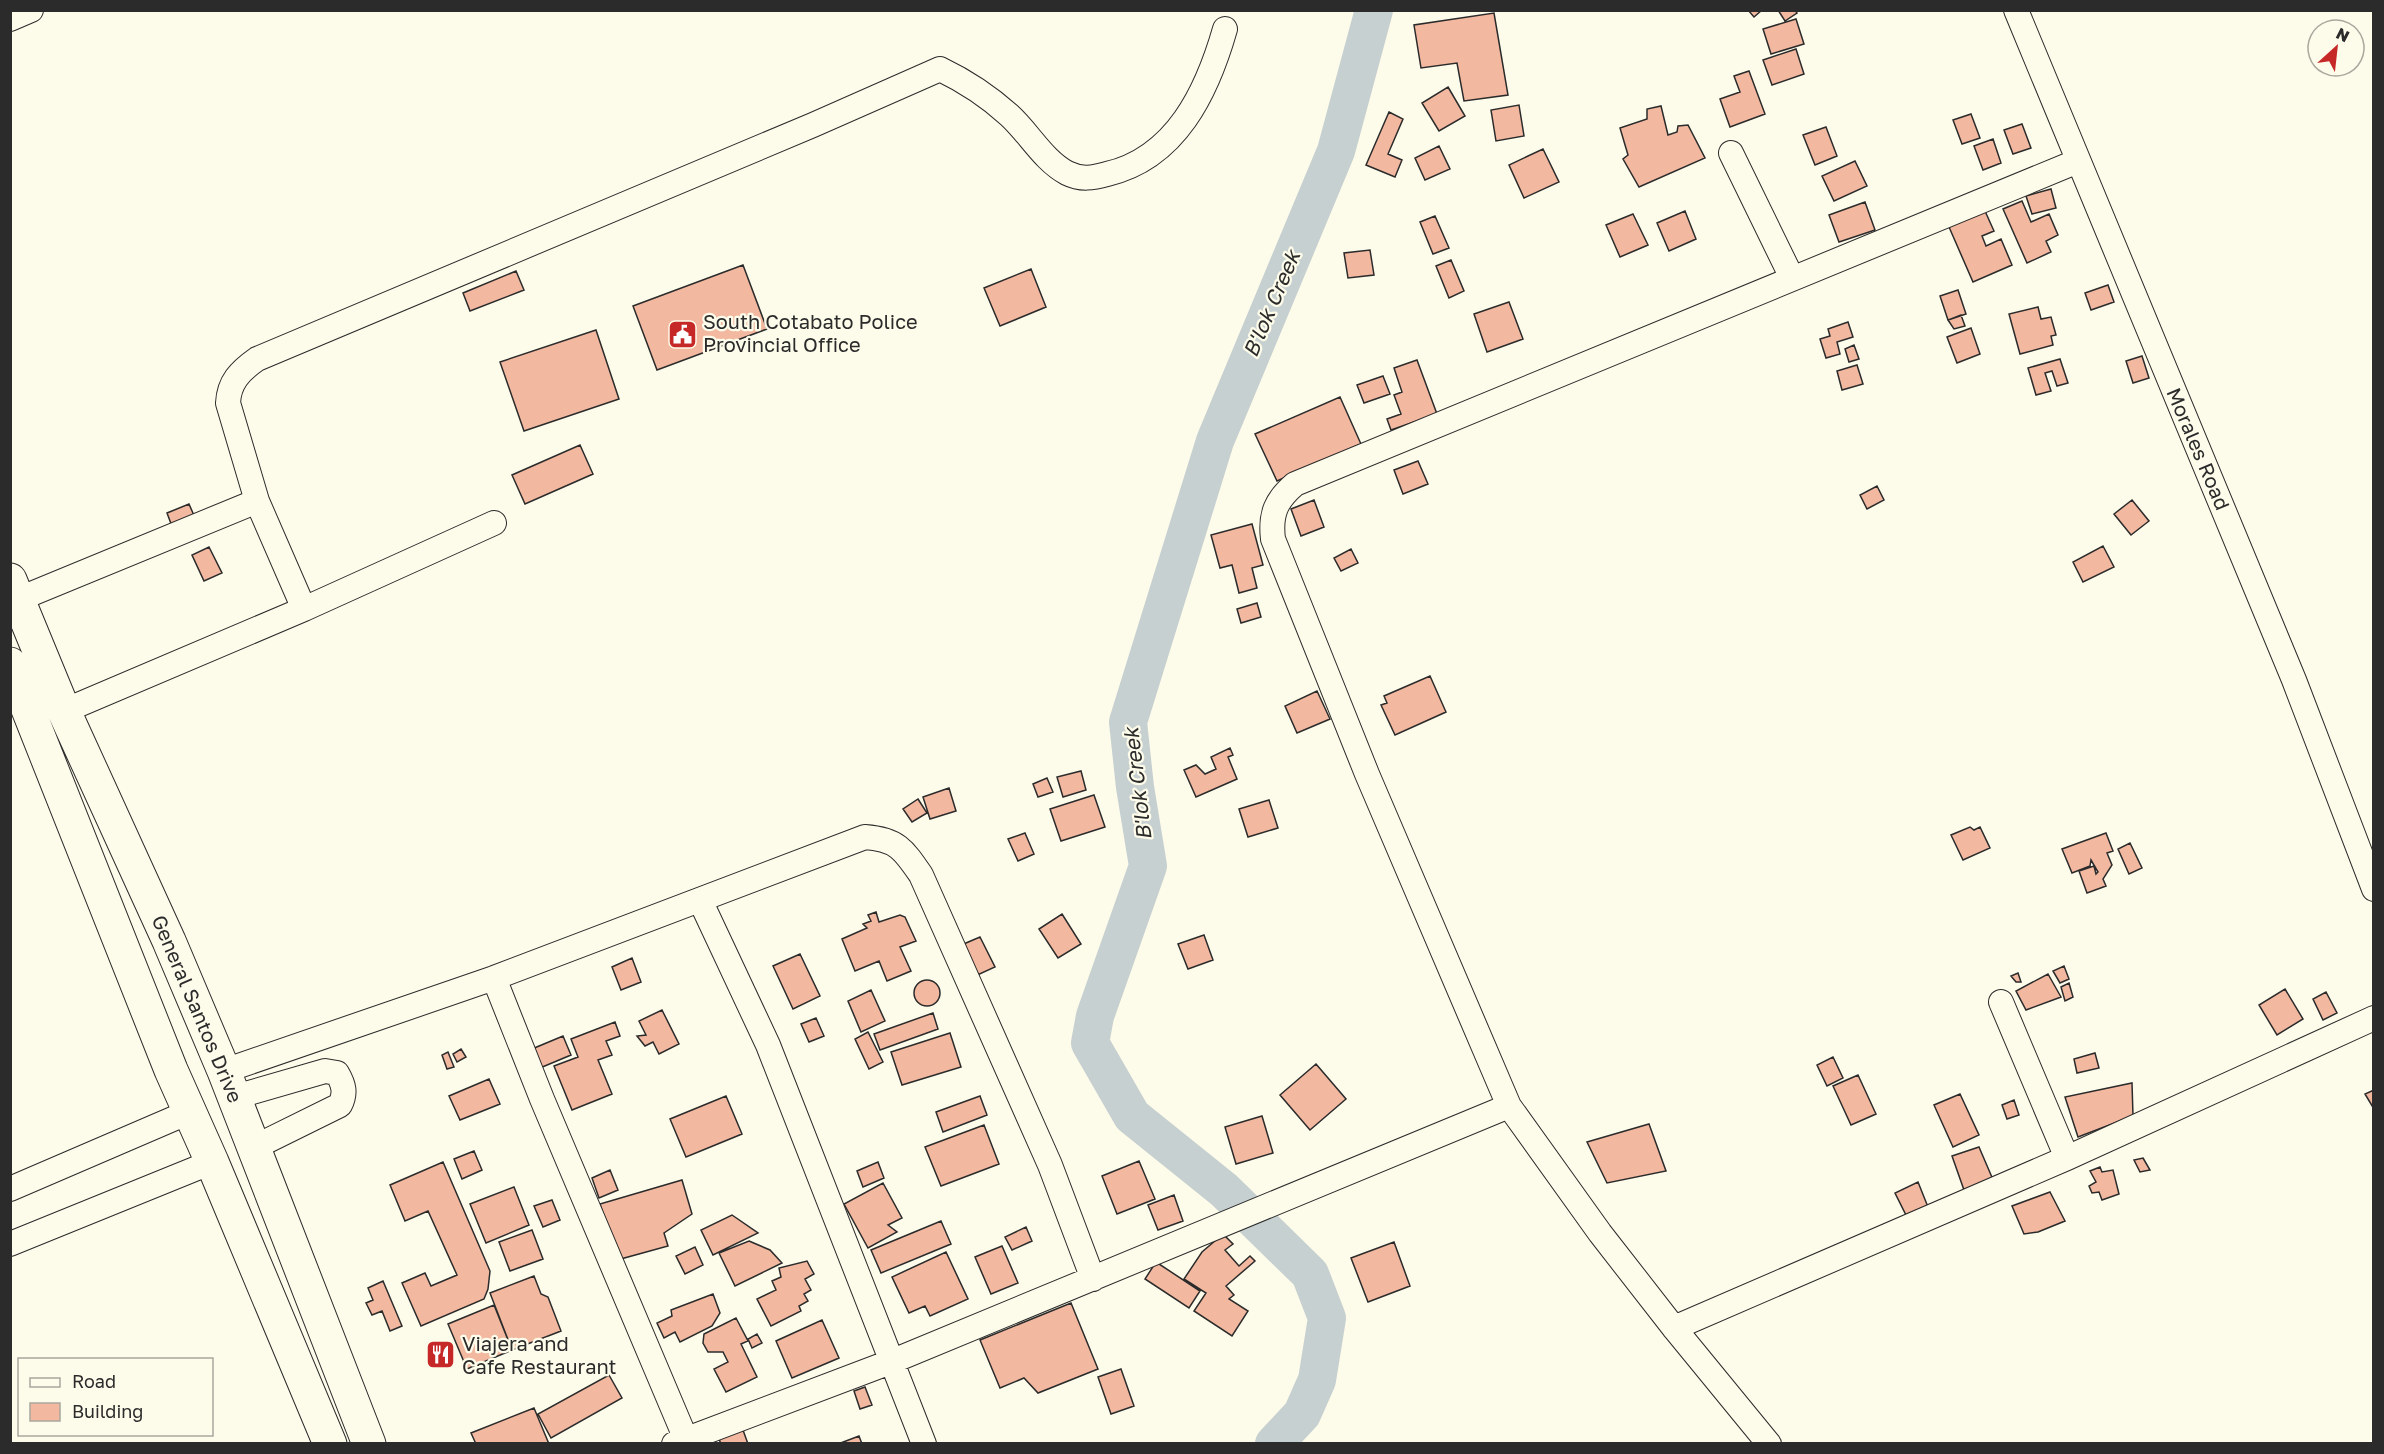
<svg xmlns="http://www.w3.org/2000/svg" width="2384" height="1454" viewBox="0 0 2384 1454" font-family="'Golos Text',sans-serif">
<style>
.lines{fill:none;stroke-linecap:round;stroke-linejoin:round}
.river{stroke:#c7d0d0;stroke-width:38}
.building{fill:#f2b8a0;stroke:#2b2b2b;stroke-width:1.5}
.minor-casing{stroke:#2b2b2b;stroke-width:26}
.highway-casing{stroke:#2b2b2b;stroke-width:35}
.minor{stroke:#fdfbea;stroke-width:24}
.highway{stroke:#fdfbea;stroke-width:33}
.labels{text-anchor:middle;stroke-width:4.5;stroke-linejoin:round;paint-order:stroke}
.poi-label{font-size:20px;fill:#2b2b2b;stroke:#fdfbea;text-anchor:start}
.street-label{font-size:20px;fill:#2b2b2b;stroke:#fdfbea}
.water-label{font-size:21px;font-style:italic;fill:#2b2b2b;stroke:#fdfbea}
</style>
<rect width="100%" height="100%" fill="#fdfbea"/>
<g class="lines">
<path class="river" d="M1274,1444L1302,1414L1317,1380L1327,1318L1310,1274L1224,1190L1132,1116L1090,1043L1095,1016L1148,866L1135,787L1128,722L1215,441L1336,151L1374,10"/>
</g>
<path class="building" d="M1748,10H1762L1754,17Z
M1778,10H1795L1797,13L1785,21Z
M1494,13L1508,95L1464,101L1457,63L1421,68L1414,25Z
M1796,19L1804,44L1771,54L1763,29Z
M1796,49L1804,74L1772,85L1763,60Z
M1749,71L1765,114L1730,127L1720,99L1740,92L1734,76Z
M1448,87L1465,116L1439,131L1422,103Z
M1519,105L1524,136L1496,141L1491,110Z
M1661,106L1668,135L1677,132L1678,126L1688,125L1705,158L1639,187L1623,159L1628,155L1620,128L1647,119V109Z
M1389,112L1403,119L1388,154L1402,160L1395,177L1366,165Z
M1971,114L1980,138L1962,144L1953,120Z
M2022,124L2031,148L2013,154L2004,130Z
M1826,127L1837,156L1815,165L1803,135Z
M1993,139L2001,163L1983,170L1974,146Z
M1439,146L1450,169L1425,180L1415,158Z
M1543,149L1559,182L1524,198L1509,165Z
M1855,161L1867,186L1834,201L1822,176Z
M2051,189L2056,208L2032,214L2026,196Z
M2022,201L2031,222L2049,214L2058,235L2046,241L2051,252L2027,263L2003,209Z
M1865,202L1875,230L1839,242L1829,215Z
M1685,211L1696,239L1669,251L1657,223Z
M1985,211L1994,231L1982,236L1986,246L2001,239L2012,265L1973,282L1949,227Z
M1633,214L1648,245L1620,257L1606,225Z
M1435,216L1449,248L1433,254L1420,222Z
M1370,250L1374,275L1348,278L1344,253Z
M1451,260L1464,291L1449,298L1436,266Z
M743,265L767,329L657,370L633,306Z
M1031,269L1046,307L1000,326L984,288Z
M516,271L524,290L470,311L463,293Z
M2108,285L2114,302L2091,310L2085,293Z
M1958,290L1966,314L1948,320L1940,296Z
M1509,302L1523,339L1487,352L1474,314Z
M2038,307L2041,319L2051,317L2056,335L2051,336L2053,345L2020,354L2009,314Z
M1961,315L1965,326L1954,329L1948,320Z
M1848,322L1853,337L1837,342L1840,354L1826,358L1820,339L1830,336L1828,329Z
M1971,328L1980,354L1957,363L1947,337Z
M596,330L619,399L524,431L500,362Z
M1854,345L1859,359L1849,362L1845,349Z
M2142,356L2149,378L2133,383L2126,361Z
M2060,359L2068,383L2057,386L2052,371L2045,373L2051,391L2036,395L2028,368Z
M1417,360L1437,414L1391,430L1387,419L1401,414L1394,395L1402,392L1394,368Z
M1857,365L1863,384L1842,390L1837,371Z
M1383,376L1390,394L1364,403L1357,385Z
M1340,397L1361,444L1277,481L1255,434Z
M580,445L593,474L525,504L512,475Z
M1418,461L1428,484L1403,494L1394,470Z
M1877,486L1884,500L1867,509L1860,495Z
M1314,500L1324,527L1301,536L1291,509Z
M2132,500L2149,521L2131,535L2114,514Z
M189,504L196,520L173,529L167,513Z
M1252,524L1263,565L1252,568L1257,588L1239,593L1232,565L1220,568L1211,535Z
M2103,546L2114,567L2083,582L2073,562Z
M209,547L222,573L204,581L192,555Z
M1351,549L1358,563L1341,571L1334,558Z
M1257,603L1261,617L1241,623L1237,609Z
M1430,676L1446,712L1395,735L1381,705L1387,703L1384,696Z
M1317,691L1330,719L1297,733L1285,706Z
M1230,748L1233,755L1228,757L1237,779L1196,797L1184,770L1196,765L1205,774L1216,769L1211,757Z
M1081,771L1086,790L1063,797L1057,777Z
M1047,778L1053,792L1038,797L1033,784Z
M949,788L956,811L930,819L923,797Z
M1094,795L1105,827L1061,841L1050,809Z
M918,799L927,813L912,822L903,809Z
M1269,800L1278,828L1248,837L1239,809Z
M1970,827L1974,830L1980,827L1990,848L1963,860L1951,835Z
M1025,833L1034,854L1018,861L1008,839Z
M2106,833L2113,851L2107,853L2112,865L2103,879L2106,886L2087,893L2079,871L2094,866L2096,874L2098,872L2091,860L2090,866L2072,873L2062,849Z
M2130,843L2142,868L2129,874L2118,849Z
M876,912L879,922L900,915L905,917L916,941L900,947L911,971L887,981L879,961L855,971L842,939L867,928L863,924L871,921L868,915Z
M1062,914L1081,944L1058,958L1039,929Z
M1204,935L1213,960L1188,969L1178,944Z
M980,937L995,967L973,977L959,946Z
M800,954L820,996L793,1009L773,966Z
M632,958L641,982L621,990L612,967Z
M2064,966L2069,979L2060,983L2053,971Z
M2018,973L2021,982H2016L2011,976Z
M2048,974L2061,997L2026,1010L2016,991Z
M914 993a13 13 0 1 1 26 0a13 13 0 1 1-26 0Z
M2069,983L2073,997L2065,1001L2061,987Z
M2285,989L2303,1019L2277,1035L2259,1005Z
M871,990L885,1021L861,1032L848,1001Z
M2326,992L2337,1013L2323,1020L2313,999Z
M662,1010L679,1044L659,1054L653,1042L645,1046L637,1036L646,1035L639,1021Z
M933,1013L938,1029L880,1050L874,1034Z
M816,1018L824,1036L809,1042L801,1024Z
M615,1022L620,1036L606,1041L612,1055L598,1060L612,1094L572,1110L554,1066L578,1057L571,1039Z
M868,1032L883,1062L869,1069L855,1039Z
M950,1033L961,1067L902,1085L891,1052Z
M563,1036L571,1055L540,1068L532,1049Z
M461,1049L466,1057L457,1062L453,1054Z
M448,1052L454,1067L447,1069L442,1055Z
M2095,1053L2099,1068L2077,1073L2074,1059Z
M1833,1057L1843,1078L1827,1086L1817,1065Z
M1316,1064L1346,1099L1310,1130L1280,1095Z
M1858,1075L1876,1114L1851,1125L1833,1086Z
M489,1079L500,1104L460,1120L449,1096Z
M2132,1083L2133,1116L2078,1137L2065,1097Z
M2374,1090V1109L2365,1094Z
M1960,1094L1979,1135L1953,1147L1934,1105Z
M726,1096L742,1134L686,1157L670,1119Z
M980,1096L987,1115L943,1132L936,1112Z
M2014,1100L2019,1115L2007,1119L2002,1105Z
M1262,1116L1273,1153L1236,1164L1225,1127Z
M1649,1124L1666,1171L1607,1183L1587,1142Z
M984,1125L999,1164L941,1186L925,1147Z
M1979,1147L1994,1182L1964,1190L1952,1156Z
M474,1151L482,1170L462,1179L454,1159Z
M2143,1158L2150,1170L2140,1172L2134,1160Z
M1139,1161L1155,1199L1117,1214L1102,1176Z
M443,1162L490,1271L488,1289L484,1299L421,1326L402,1283L425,1273L431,1286L457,1275L428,1211L405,1221L390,1185Z
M878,1162L884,1178L863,1187L857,1171Z
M2100,1167L2102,1172L2113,1170L2119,1194L2102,1200L2099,1192L2092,1193L2089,1186L2096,1182L2090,1171Z
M610,1170L618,1190L599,1198L592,1178Z
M682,1180L692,1214L664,1233L668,1246L617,1260L600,1204Z
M1918,1182L1928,1207L1906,1215L1895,1193Z
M883,1183L902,1218L888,1225L897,1232L868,1248L844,1204Z
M514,1187L529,1225L486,1243L470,1204Z
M2050,1192L2065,1221L2038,1232L2024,1234L2012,1206Z
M1174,1195L1183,1221L1158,1230L1148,1205Z
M552,1200L560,1220L543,1227L534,1206Z
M732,1215L758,1233L713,1255L701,1230Z
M941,1221L951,1244L881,1273L871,1250Z
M1026,1227L1032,1241L1012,1250L1005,1237Z
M532,1230L543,1259L510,1271L499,1242Z
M1223,1234L1233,1244L1225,1250L1239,1266L1250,1256L1255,1261L1226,1286L1234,1295L1229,1299L1248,1311L1232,1336L1194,1311L1206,1293L1184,1279L1202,1252Z
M749,1241L770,1250L782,1263L735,1286L719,1253Z
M1394,1242L1410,1286L1368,1302L1351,1258Z
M1002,1246L1018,1283L991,1294L975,1257Z
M695,1247L703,1265L685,1274L676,1256Z
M946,1252L968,1299L930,1316L925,1306L909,1313L892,1277Z
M807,1261L814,1274L805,1279L811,1290L804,1294L808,1301L799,1306L801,1311L771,1326L757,1299L776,1290L772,1281L781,1277L779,1268Z
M1156,1262L1200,1291L1189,1308L1145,1279Z
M534,1276L541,1294L548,1297L561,1331L512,1350L490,1293Z
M383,1281L402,1326L390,1331L382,1311L372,1315L366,1303L373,1300L368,1288Z
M713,1294L720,1313L712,1326L680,1342L675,1332L664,1338L657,1323L672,1316L671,1310Z
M1071,1303L1098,1369L1038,1393L1024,1378L1000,1388L980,1340Z
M494,1305L512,1350L467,1369L448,1324Z
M736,1318L748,1341L741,1344L757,1377L726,1392L714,1369L728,1362L723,1352H708L703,1343L704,1334Z
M822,1320L839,1358L792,1378L776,1341Z
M757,1334L762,1343L752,1348L748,1339Z
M1121,1369L1134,1406L1111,1414L1098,1377Z
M609,1375L622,1398L551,1438L538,1414Z
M865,1387L872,1405L860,1409L854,1391Z
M534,1408L549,1444H476L471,1433Z
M743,1430L748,1444H721L719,1439Z
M859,1436L862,1444H838Z"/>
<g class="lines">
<defs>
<path id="minor" d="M2016,10L2294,680L2374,889
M10,19L31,10
M1731,153L1792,278
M19,599L257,501
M304,609L257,501L228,403C229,382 240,371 257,359L813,125L940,69C965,81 988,96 1009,115C1029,133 1043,160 1067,173C1081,180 1093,178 1107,174C1176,158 1207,92 1225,29
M64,711L304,609L494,523
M700,900L768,1045L924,1444
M494,978L542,1099L688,1444
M2001,1002L2067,1158
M224,1071L494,978L865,837C897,839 904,850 921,875L1050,1165L1093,1279
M235,1097L325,1071L337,1073C344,1085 346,1093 340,1105L255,1147
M10,1189L189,1112
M10,1244L212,1162
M1674,1328L2067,1158L2374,1018
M674,1444L893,1361L1509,1106
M1769,1444L1674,1328L1600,1233L1509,1106L1367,774L1273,539C1270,514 1276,500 1295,484L2078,161"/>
<path id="highway" d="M10,580L64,711L169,941L224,1071L369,1444
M10,664L171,1070L212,1162L330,1444"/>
</defs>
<use href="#minor" class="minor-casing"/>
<use href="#highway" class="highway-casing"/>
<use href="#minor" class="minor"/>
<use href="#highway" class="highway"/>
</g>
<defs>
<symbol id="civic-square" viewBox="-11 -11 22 22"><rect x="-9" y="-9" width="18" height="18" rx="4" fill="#c62828" stroke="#fdfbea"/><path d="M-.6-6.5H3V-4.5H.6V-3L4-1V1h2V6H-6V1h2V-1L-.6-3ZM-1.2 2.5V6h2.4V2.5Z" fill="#fff"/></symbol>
<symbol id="restaurant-square" viewBox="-11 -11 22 22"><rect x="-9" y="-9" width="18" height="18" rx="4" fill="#c62828" stroke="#fdfbea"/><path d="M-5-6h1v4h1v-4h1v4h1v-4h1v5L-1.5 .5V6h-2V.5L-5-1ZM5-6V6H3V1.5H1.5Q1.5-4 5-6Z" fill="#fff"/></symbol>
</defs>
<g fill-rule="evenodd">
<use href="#civic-square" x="666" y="318" width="33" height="33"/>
<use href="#restaurant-square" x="424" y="1338" width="33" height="33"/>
</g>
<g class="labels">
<g class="poi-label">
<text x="703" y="329">South Cotabato Police<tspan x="703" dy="23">Provincial Office</tspan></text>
<text x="462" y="1351">Viajera and<tspan x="462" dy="23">Cafe Restaurant</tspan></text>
</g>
<g class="street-label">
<text transform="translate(2198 449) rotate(67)" y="7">Morales Road</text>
<text transform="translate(197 1009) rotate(67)" y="7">General Santos Drive</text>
</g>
<g class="water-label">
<text transform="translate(1272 304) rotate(-67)" y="7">B'lok Creek</text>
<text transform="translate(1138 784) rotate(-97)" y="7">B'lok Creek</text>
</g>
</g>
<rect width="2384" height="1454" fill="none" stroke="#2b2b2b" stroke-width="24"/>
<rect x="18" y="1358" width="195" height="78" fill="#fdfbea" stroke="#a9a89e" stroke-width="1.5"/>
<rect x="30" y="1378" width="30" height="9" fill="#fdfbea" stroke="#a9a89e" stroke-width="1.5"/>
<text x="72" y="1388" font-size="18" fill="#2b2b2b">Road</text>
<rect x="30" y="1403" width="30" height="18" fill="#f2b8a0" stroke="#a9a89e" stroke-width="1.5"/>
<text x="72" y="1418" font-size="18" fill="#2b2b2b">Building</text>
<g transform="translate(2336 48) rotate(27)"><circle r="28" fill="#fdfbea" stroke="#a9a89e" stroke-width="1.5"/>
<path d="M0-4.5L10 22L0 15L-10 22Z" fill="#c62828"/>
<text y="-9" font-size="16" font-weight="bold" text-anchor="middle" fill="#2b2b2b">N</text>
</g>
</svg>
